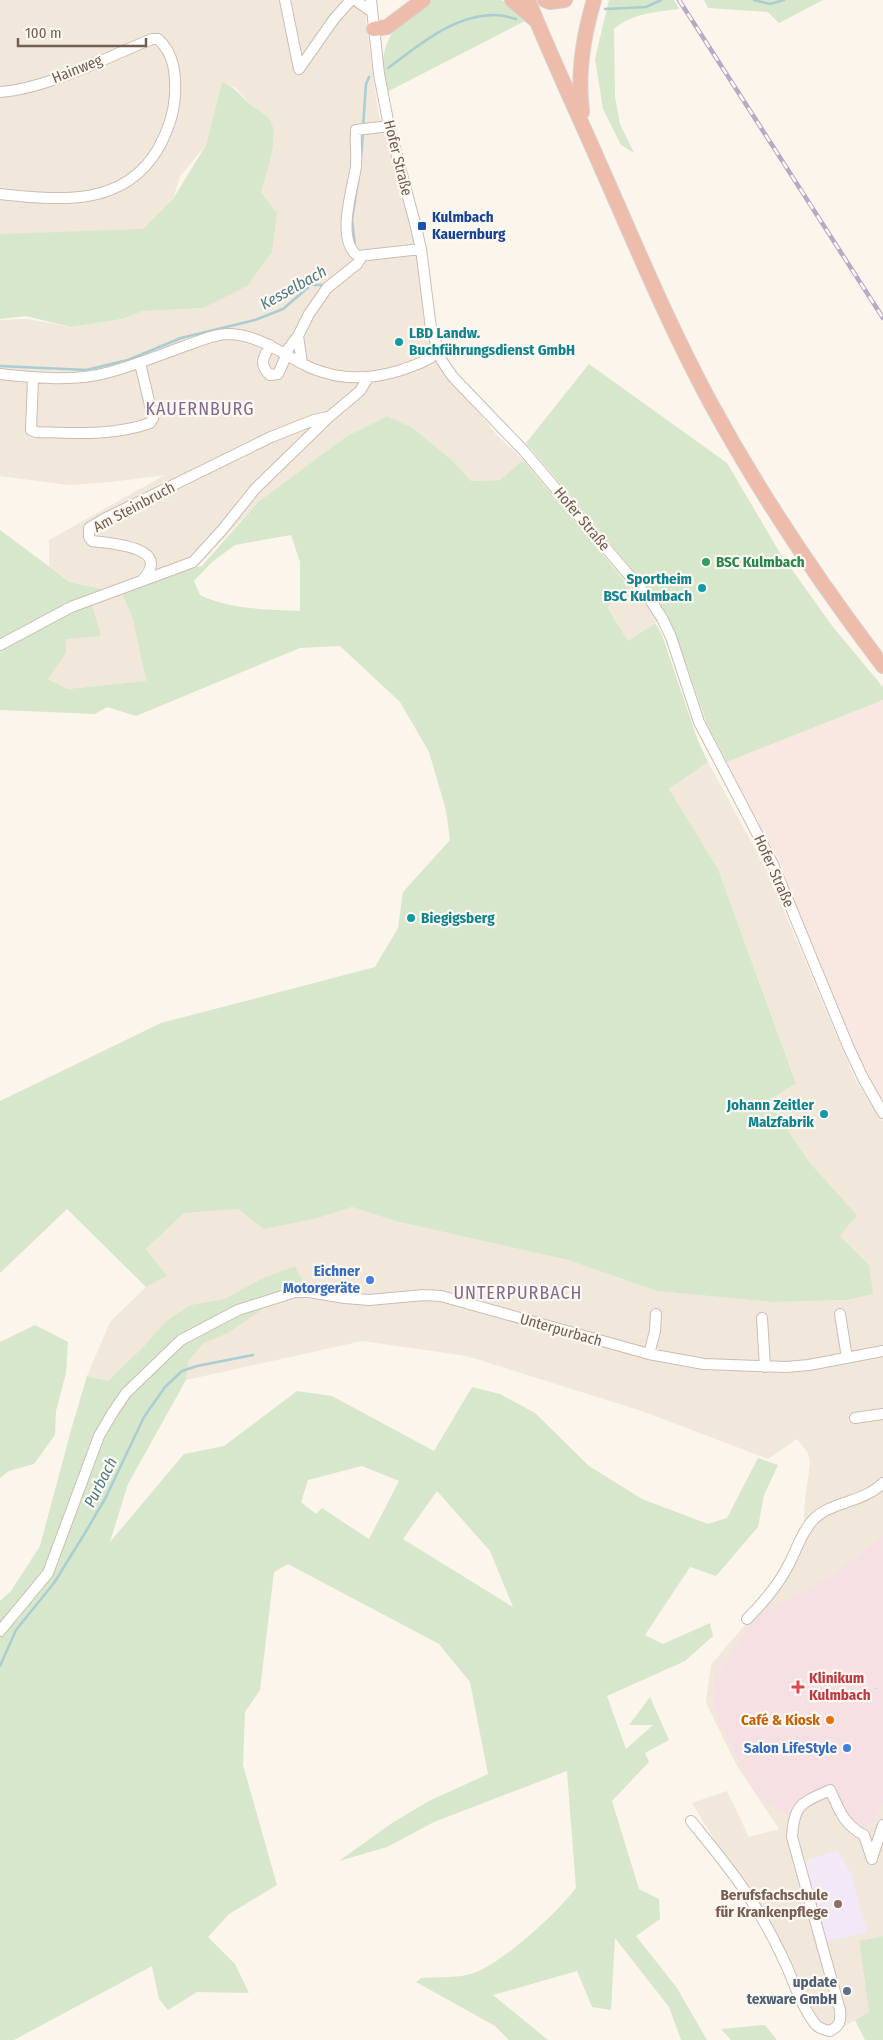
<svg xmlns="http://www.w3.org/2000/svg" width="883" height="2040" viewBox="0 0 883 2040" font-family="'Fira Sans Condensed',sans-serif">
<style>
.residential{fill:#f1e7db}
.commercial{fill:#f9e8e1}
.education{fill:#f2e8f7}
.medical{fill:#f7e0e3}
.green{fill:#d7e7cb;fill-rule:evenodd}
.lines{fill:none;stroke-linecap:round;stroke-linejoin:round}
.stream{stroke:#a9cdd3;stroke-width:2.5}
.minor-casing{stroke:#ccbdb3;stroke-width:12}
.highway-casing{stroke:#d8d2ce;stroke-width:16}
.minor{stroke:#fff;stroke-width:10}
.highway{stroke:#edbcab;stroke-width:14}
.rail-casing{stroke:#b8aac4;stroke-width:4.5}
.rail{stroke:#fdf9f2;stroke-width:2.5;stroke-dasharray:8;stroke-linecap:butt}
.transit-dot{fill:#1a4fb4;stroke:#fdf9f2;stroke-width:2}
.culture-dot{fill:#0f9aa8;stroke:#fdf9f2;stroke-width:2}
.leisure-dot{fill:#2e9e5b;stroke:#fdf9f2;stroke-width:2}
.shop-dot{fill:#3f7fe0;stroke:#fdf9f2;stroke-width:2}
.health-dot{fill:#e0444e;stroke:#fdf9f2;stroke-width:2}
.food-dot{fill:#e8710a;stroke:#fdf9f2;stroke-width:2}
.education-dot{fill:#8d6e63;stroke:#fdf9f2;stroke-width:2}
.service-dot{fill:#5c6f8a;stroke:#fdf9f2;stroke-width:2}
.labels{text-anchor:middle;stroke-width:4.5;stroke-linejoin:round;paint-order:stroke}
.street-label{font-size:15px;fill:#735d51;stroke:#fdf9f2}
.transit-label{font-size:15px;font-weight:bold;fill:#164399;stroke:#fdf9f2;text-anchor:start}
.culture-label{font-size:15px;font-weight:bold;fill:#0d838f;stroke:#fdf9f2;text-anchor:start}
.leisure-label{font-size:15px;font-weight:bold;fill:#27864d;stroke:#fdf9f2;text-anchor:start}
.shop-label{font-size:15px;font-weight:bold;fill:#366cbe;stroke:#fdf9f2;text-anchor:end}
.health-label{font-size:15px;font-weight:bold;fill:#be3a42;stroke:#fdf9f2;text-anchor:start}
.food-label{font-size:15px;font-weight:bold;fill:#c56008;stroke:#fdf9f2;text-anchor:end}
.education-label{font-size:15px;font-weight:bold;fill:#785e54;stroke:#fdf9f2;text-anchor:end}
.service-label{font-size:15px;font-weight:bold;fill:#4e5e75;stroke:#fdf9f2;text-anchor:end}
.water-label{font-size:16px;font-style:italic;fill:#4d7a84;stroke:#fdf9f2}
.quarter-label{font-size:18px;letter-spacing:1px;fill:#82698e;stroke:#fdf9f2}
</style>
<rect width="100%" height="100%" fill="#fbf5ec"/>
<path class="residential" d="M0,0H365L366,22L378,111L413,235L436,360L496,434L523,460L500,480L471,481L453,461L413,428L387,416L347,436L258,502L199,565L106,590L71,582L49,566V540L165,475L111,482L69,485L0,476V320L27,319L71,327L122,319L143,311L203,308L275,224L277,213L261,192L274,139L272,124L266,115L249,103L236,88L222,82L206,145L180,176L173,199L143,230L0,234Z
M634,586L659,620L628,641L607,607Z
M121,591L133,620L146,681L66,689L47,678L66,653V639L91,602Z
M708,762L767,871L855,1079L883,1122V1936L859,1942L869,2012L833,2033L824,2032L727,1860L692,1803L727,1791L749,1837L779,1829L737,1766L706,1703L711,1665L748,1621L803,1539L805,1499L810,1464L808,1453L797,1439L768,1459L642,1411L467,1356L362,1341L186,1380L189,1360L204,1343L226,1334L259,1280L224,1299L190,1305L165,1322L144,1346L108,1381L87,1376L110,1322L146,1287L167,1276L146,1249L184,1213L238,1209L264,1228L318,1218L352,1207L395,1221L568,1260L657,1291L773,1302L846,1300L869,1265L840,1236L857,1215L810,1163L768,1101L796,1082L718,869L669,789Z"/>
<path class="commercial" d="M883,700V1103L853,1046L801,922L782,867L727,762Z"/>
<path class="education" d="M837,1850L852,1875L867,1933L827,1941L805,1861Z"/>
<path class="medical" d="M883,1536V1804L871,1825L864,1827L854,1823L829,1797L788,1814L768,1804L754,1791L718,1720L713,1695L715,1679L754,1618L832,1576Z"/>
<path class="green" d="M432,0H501L516,7L527,20L387,92C386,83 383,74 383,65C383,33 406,15 432,0Z
M609,0H674L679,9C656,12 632,13 614,29L615,97L620,124L634,153L621,145L603,109L595,59Z
M704,0H823L779,23L768,12L708,8Z
M222,82C238,89 237,93 249,103C257,110 268,114 272,124C278,141 266,174 261,192L277,213L272,252L247,286L203,308L143,311L122,319L71,327L26,316L0,319V234L143,229L173,199L206,145Z
M589,364L727,463L780,553L833,627L883,687V700L727,762L707,724L686,663L667,616L652,593L526,443Z
M387,416L413,428L453,461L471,481L500,480L523,460L631,588L607,607L628,641L655,623L662,635L698,741L708,762L669,789L718,869L796,1083L768,1101L810,1163L857,1215L840,1236L869,1265L873,1294L846,1300L773,1302L657,1291L568,1260L395,1221L352,1207L318,1218L264,1229L238,1209L184,1213L146,1249L167,1276L146,1287L67,1209L0,1273V1101L161,1023L375,967L398,928L403,892L450,840L446,810L429,752L400,702L340,646L300,648L136,716L107,707L95,714L0,710V530L70,582L106,590L178,571L202,566L258,502L347,436ZM291,535L300,562V611C266,609 231,610 200,595L194,581L212,562L235,545ZM121,591L133,620L146,681L67,689L48,679L66,653V639L101,636L91,602Z
M295,1266L303,1282L226,1334L204,1343L189,1360L186,1380L128,1484L110,1542L184,1454L224,1446L297,1391L332,1396L434,1451L472,1387L500,1394L535,1413L589,1466L642,1499L708,1524L727,1518L758,1458L778,1465L764,1495L758,1527L716,1576L690,1567L645,1635L663,1644L710,1623L713,1636L685,1661L607,1696L626,1749L653,1725H629L650,1697L669,1740L645,1753L649,1762L612,1801L639,1889L659,1899L660,1919L636,1936L677,1988L707,2040H681L669,2007L615,1938L611,2010L592,2007L577,1971L493,1995L548,2040H509L495,2026L416,1982L421,1978C436,1977 461,1978 474,1973C506,1960 555,1915 576,1888L567,1771L434,1822L387,1847L339,1861L392,1823L429,1801L488,1774L470,1682L439,1644L288,1564L274,1572L260,1690L245,1712L243,1765L277,1885L229,1914L208,1937L235,1964L249,1993L197,1992L168,2010L159,1999L152,1966L14,2040H0V1601L11,1591L40,1546L71,1430L87,1376L108,1381L144,1346L165,1322L190,1305L224,1299L259,1280ZM362,1466L399,1481L369,1539L322,1508L316,1514L301,1502L308,1480ZM437,1491L490,1551L513,1607L403,1539Z
M35,1325L68,1342L66,1373L56,1411L55,1435L34,1464L9,1471L0,1478V1342Z
M883,1936V2040H865L855,2020L869,2012L859,1941Z
M765,2025L777,2040H731L721,2029Z"/>
<g class="lines">
<path class="stream" d="M754,0L770,4L784,0
M605,9L646,7L661,0
M388,68C418,46 453,15 494,15C501,15 509,17 516,19
M363,127L366,84L369,77
M361,157L363,133
M355,246L352,219L359,175
M0,366L86,370L128,360L181,338L255,320L283,309L311,285H325
M0,1666L16,1630L54,1583L85,1533L106,1497L144,1417L165,1387L182,1371L197,1366L253,1355"/>
<defs>
<path id="minor" d="M285,0L299,69
M355,0L371,11
M371,0L379,74L389,126L415,223L421,249L431,328L442,361L453,377L524,451L594,534L651,601L662,618L671,637L699,722L773,864L848,1046L863,1078L883,1113
M299,69L334,19L351,0
M0,92C47,89 107,57 152,39H158C174,53 176,74 175,95C174,115 168,131 158,149C123,208 59,200 0,194
M389,126L356,130C355,142 357,154 356,166C353,189 335,240 358,256L421,249
M298,336L302,363
M270,345C264,357 258,364 270,375L278,374L287,354
M285,353L298,336L309,314L327,288L357,264L362,256
M0,374C36,378 75,382 110,372C135,365 160,355 185,346C199,341 214,334 229,334C260,335 282,354 309,367C338,380 368,380 398,371C413,366 426,362 439,352
M33,378L31,430L36,432C74,433 114,436 150,423L153,418L140,363
M143,579C173,547 110,543 92,541L89,537V528L104,519L271,437L314,420L328,417
M0,645L71,607L193,562L223,529L255,489L329,417L360,391L368,378
M840,1314L847,1358
M762,1318L765,1367
M649,1354L655,1331L656,1314
M855,1418L883,1414
M747,1619C764,1602 778,1586 789,1564C797,1549 801,1533 813,1520C831,1501 863,1503 883,1483
M0,1631L48,1573L99,1436L113,1412L126,1393L181,1340L238,1310L295,1292H309L345,1298L369,1300L424,1295L441,1296L649,1354L704,1364L786,1367L809,1365L883,1351
M691,1821C713,1848 735,1874 753,1903C766,1924 777,1945 787,1967C795,1986 803,2009 816,2025C820,2029 825,2030 830,2031C840,2026 841,2021 840,2010L792,1837C794,1803 802,1803 830,1790C840,1811 843,1824 864,1835L872,1859
M872,1858L883,1825"/>
<path id="highway" d="M512,0L534,19
M528,0C551,57 577,112 601,167C636,246 669,326 710,402C760,494 819,582 883,666
M545,0L550,2L565,0
M374,29L387,27L423,0
M582,112C577,73 583,37 594,0"/>
</defs>
<use href="#minor" class="minor-casing"/>
<use href="#highway" class="highway-casing"/>
<use href="#minor" class="minor"/>
<use href="#highway" class="highway"/>
<defs>
<path id="rail" d="M679,0L883,318"/>
</defs>
<use href="#rail" class="rail-casing"/>
<use href="#rail" class="rail"/>
</g>
<rect class="transit-dot" x="417" y="221" width="10" height="10" rx="2.5"/>
<g class="culture-dot">
<circle cx="399" cy="342" r="5"/>
<circle cx="702" cy="588" r="5"/>
<circle cx="411" cy="918" r="5"/>
<circle cx="824" cy="1114" r="5"/>
</g>
<circle class="leisure-dot" cx="706" cy="562" r="5"/>
<g class="shop-dot">
<circle cx="370" cy="1280" r="5"/>
<circle cx="847" cy="1748" r="5"/>
</g>
<path class="health-dot" d="M795.5 1679.5h5v5h5v5h-5v5h-5v-5h-5v-5h5z"/>
<circle class="food-dot" cx="830" cy="1720" r="5"/>
<circle class="education-dot" cx="838" cy="1904" r="5"/>
<circle class="service-dot" cx="847" cy="1991" r="5"/>
<g class="labels">
<g class="street-label">
<text transform="translate(77 69) rotate(-22)" y="5">Hainweg</text>
<text transform="translate(398 158) rotate(76)" y="5">Hofer Straße</text>
<text transform="translate(134 507) rotate(-28)" y="5">Am Steinbruch</text>
<text transform="translate(582 519) rotate(50)" y="5">Hofer Straße</text>
<text transform="translate(774 871) rotate(66)" y="5">Hofer Straße</text>
<text transform="translate(561 1330) rotate(16)" y="5">Unterpurbach</text>
</g>
<g class="transit-label">
<text x="432" y="222">Kulmbach<tspan x="432" dy="17">Kauernburg</tspan></text>
</g>
<g class="culture-label">
<text x="409" y="338">LBD Landw.<tspan x="409" dy="17">Buchführungsdienst GmbH</tspan></text>
<text x="692" y="584" text-anchor="end">Sportheim<tspan x="692" dy="17">BSC Kulmbach</tspan></text>
<text x="421" y="923">Biegigsberg</text>
<text x="814" y="1110" text-anchor="end">Johann Zeitler<tspan x="814" dy="17">Malzfabrik</tspan></text>
</g>
<g class="leisure-label">
<text x="716" y="567">BSC Kulmbach</text>
</g>
<g class="shop-label">
<text x="360" y="1276">Eichner<tspan x="360" dy="17">Motorgeräte</tspan></text>
<text x="837" y="1753">Salon LifeStyle</text>
</g>
<g class="health-label">
<text x="809" y="1683">Klinikum<tspan x="809" dy="17">Kulmbach</tspan></text>
</g>
<g class="food-label">
<text x="820" y="1725">Café &amp; Kiosk</text>
</g>
<g class="education-label">
<text x="828" y="1900">Berufsfachschule<tspan x="828" dy="17">für Krankenpflege</tspan></text>
</g>
<g class="service-label">
<text x="837" y="1987">update<tspan x="837" dy="17">texware GmbH</tspan></text>
</g>
<g class="water-label">
<text transform="translate(293 287) rotate(-29)" y="6">Kesselbach</text>
<text transform="translate(100 1482) rotate(-63)" y="6">Purbach</text>
</g>
<g class="quarter-label">
<text x="200" y="415">KAUERNBURG</text>
<text x="518" y="1299">UNTERPURBACH</text>
</g>
</g>
<path d="M18 38v8h128v-8" fill="none" stroke="#735d51" stroke-width="2.5"/>
<text x="25" y="38" font-size="15" fill="#735d51" stroke="#fdf9f2" stroke-width="4" paint-order="stroke">100 m</text>
</svg>
